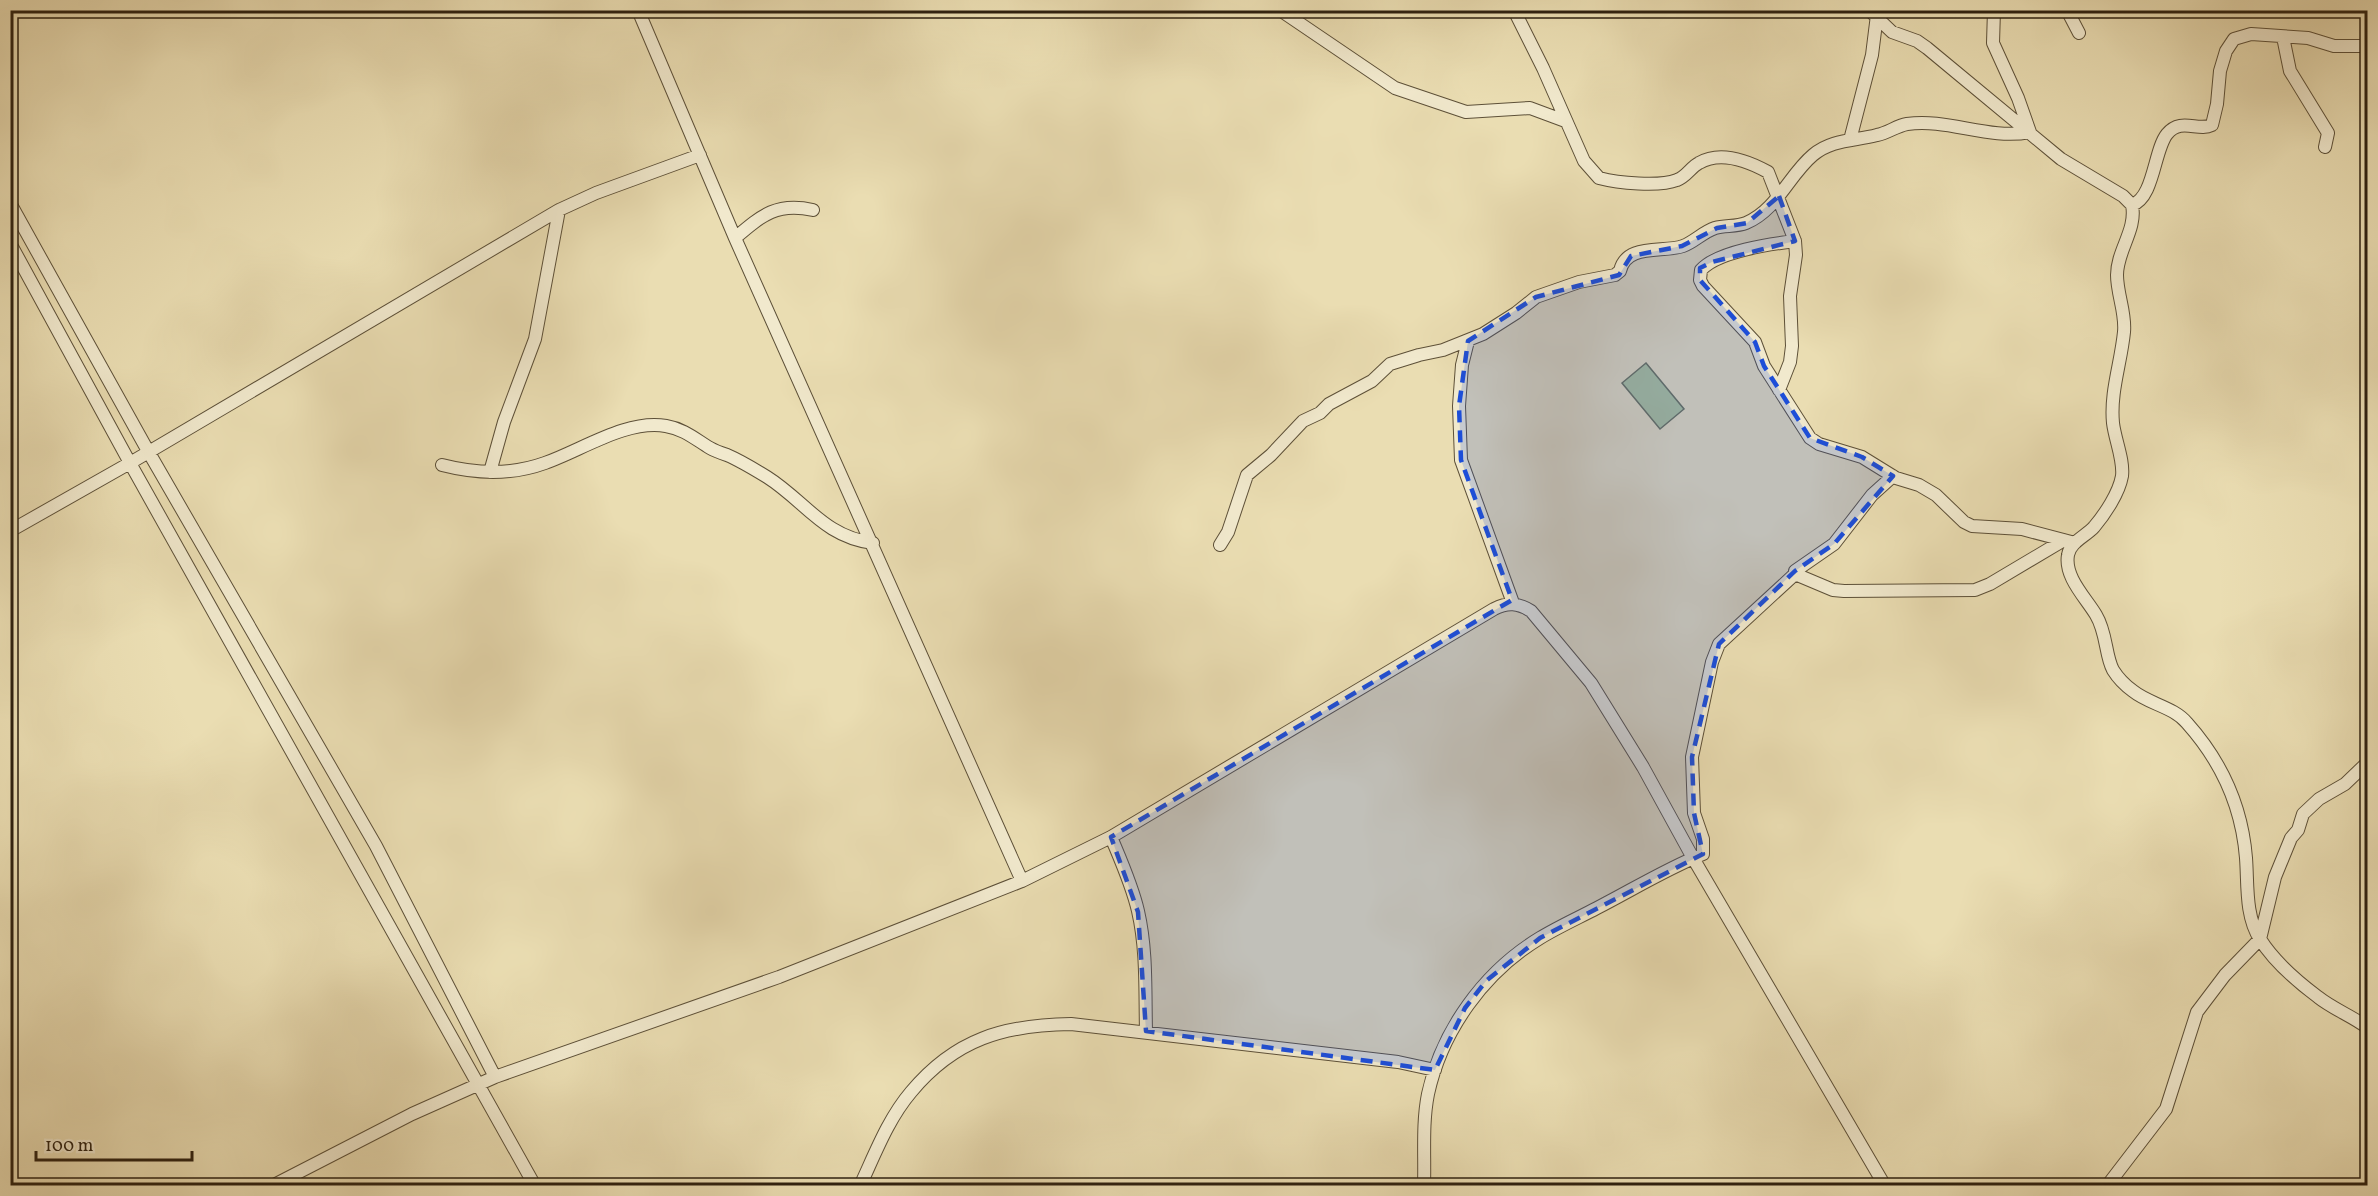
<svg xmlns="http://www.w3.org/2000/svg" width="2378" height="1196" viewBox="0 0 2378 1196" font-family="Vollkorn,serif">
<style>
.green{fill:#b2c290;stroke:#707250;stroke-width:1.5}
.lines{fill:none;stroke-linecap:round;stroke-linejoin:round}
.minor-casing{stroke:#5d5038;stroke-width:14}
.minor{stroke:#f1e9cd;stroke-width:12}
.marked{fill:#1d4ed8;fill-opacity:0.2;stroke:#1d4ed8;stroke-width:4.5;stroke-dasharray:12 8;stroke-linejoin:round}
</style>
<rect width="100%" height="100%" fill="#eaddb2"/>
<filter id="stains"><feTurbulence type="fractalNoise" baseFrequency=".00333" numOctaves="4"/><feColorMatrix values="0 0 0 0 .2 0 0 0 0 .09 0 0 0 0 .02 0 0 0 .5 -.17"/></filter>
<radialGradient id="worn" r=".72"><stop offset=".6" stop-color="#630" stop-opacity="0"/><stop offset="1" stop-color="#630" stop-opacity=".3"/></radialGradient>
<path class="green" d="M1646,363L1684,409L1660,429L1622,383Z"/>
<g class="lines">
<defs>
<path id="minor" d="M638,10L735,238L1022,881
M1280,10L1395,88L1466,112L1530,108L1565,121
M1514,10L1543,68L1584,161L1599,178C1618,183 1659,187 1677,180C1686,177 1691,167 1699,163C1721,150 1748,161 1768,172L1795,241L1796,255L1790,296L1792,346L1790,362L1779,390
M1869,10L1892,32L1917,41L1927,48L2061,159L2123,196L2132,205C2137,230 2117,250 2117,275C2117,294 2126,313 2124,332C2121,363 2110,392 2113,423C2115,440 2124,460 2122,476C2119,493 2105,514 2094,527C2086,536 2070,542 2068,555C2064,577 2086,598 2096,615C2107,633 2105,655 2113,670C2118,678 2126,686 2133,691C2149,704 2174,707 2187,723C2221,761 2242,807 2246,858C2248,884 2245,916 2260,939C2273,960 2298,982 2318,997C2333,1009 2352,1016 2368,1028
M1994,10L1993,43L2018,98L2030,132
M2067,10L2079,33
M2283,37L2290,71L2328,133L2325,147
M1850,140L1872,55L1877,15
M10,203L148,451L376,846L495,1077
M2132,205C2154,198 2154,150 2167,134C2181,117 2198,132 2212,125L2217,104L2220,71L2226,51L2234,39L2251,34L2308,38L2334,46H2368
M735,238C762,215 777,202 813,210
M1795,241C1771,244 1718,251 1701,270L1700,280L1703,286L1755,342L1764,366L1810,438L1819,444L1862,457L1896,478L1919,485L1936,495L1964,522L1972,526L2022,529L2075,543
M10,243L130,463L535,1186
M1468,341L1462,365L1459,406L1461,460L1513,603
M442,465C477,474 512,475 545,463C582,450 627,419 666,426C684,429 695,439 710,448C715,451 721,453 727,455C741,461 754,469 767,477C805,501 824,537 873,543
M490,472L504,422L535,339L559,210
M10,531L130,463L559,210L596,193L700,155
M1220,545L1228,532L1247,475L1271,455L1303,421L1320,413L1329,404L1372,381L1390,364L1419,355L1443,350L1483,334L1516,313L1536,297L1579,282L1615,275L1620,271C1626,243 1663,253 1683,246C1694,242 1703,232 1715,228C1725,225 1736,227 1746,223C1777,210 1789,175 1813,155C1832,139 1855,141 1877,135C1888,133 1896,126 1907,124C1948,118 1988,140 2030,132
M1795,574L1833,590L1844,591L1975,590L1990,584L2064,540
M1111,837C1121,861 1132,885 1138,911C1147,950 1145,991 1146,1031
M272,1186L412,1114L495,1077L779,977L1022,881L1111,837L1494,609C1508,602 1518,603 1531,611L1591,683L1643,767L1693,858L1885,1186
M860,1186C875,1154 888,1119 911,1092C955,1039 1004,1025 1071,1024L1398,1062L1435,1070
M1424,1186C1425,1156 1422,1124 1428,1094C1442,1030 1484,972 1540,938C1558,927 1578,918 1597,908C1632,890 1666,869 1703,854V839L1694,813L1692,757L1712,662L1719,644L1795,574V571L1834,544L1872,495L1893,476
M2107,1186L2166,1109L2197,1012L2225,975L2260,939L2275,877L2291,838L2298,830L2303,814L2319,799L2345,784L2368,762"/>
</defs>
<use href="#minor" class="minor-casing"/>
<use href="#minor" class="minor"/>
</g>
<path class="marked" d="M1779,196L1795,241L1712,262L1700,268V280L1755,342L1764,366L1810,438L1862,457L1893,476L1834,544L1795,571L1719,644L1692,757L1694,813L1703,854L1540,938L1486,981L1465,1008L1435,1070L1146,1031L1138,912L1111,837L1512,600L1461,460L1459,406L1468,341L1536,297L1619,275L1631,256L1682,246L1717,228L1747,223Z"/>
<rect width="2378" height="1196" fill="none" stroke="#eaddb2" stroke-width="36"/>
<rect x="12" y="12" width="2354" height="1172" fill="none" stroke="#2e2110" stroke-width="3"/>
<rect x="18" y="18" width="2342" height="1160" fill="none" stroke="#2e2110" stroke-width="1.5"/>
<path d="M36 1151v9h156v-9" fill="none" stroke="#2e2110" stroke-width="3"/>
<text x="45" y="1151" font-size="18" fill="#2e2110" stroke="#f1e9cd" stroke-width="4.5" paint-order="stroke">100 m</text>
<rect width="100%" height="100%" filter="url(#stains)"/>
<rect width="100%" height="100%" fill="url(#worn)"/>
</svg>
